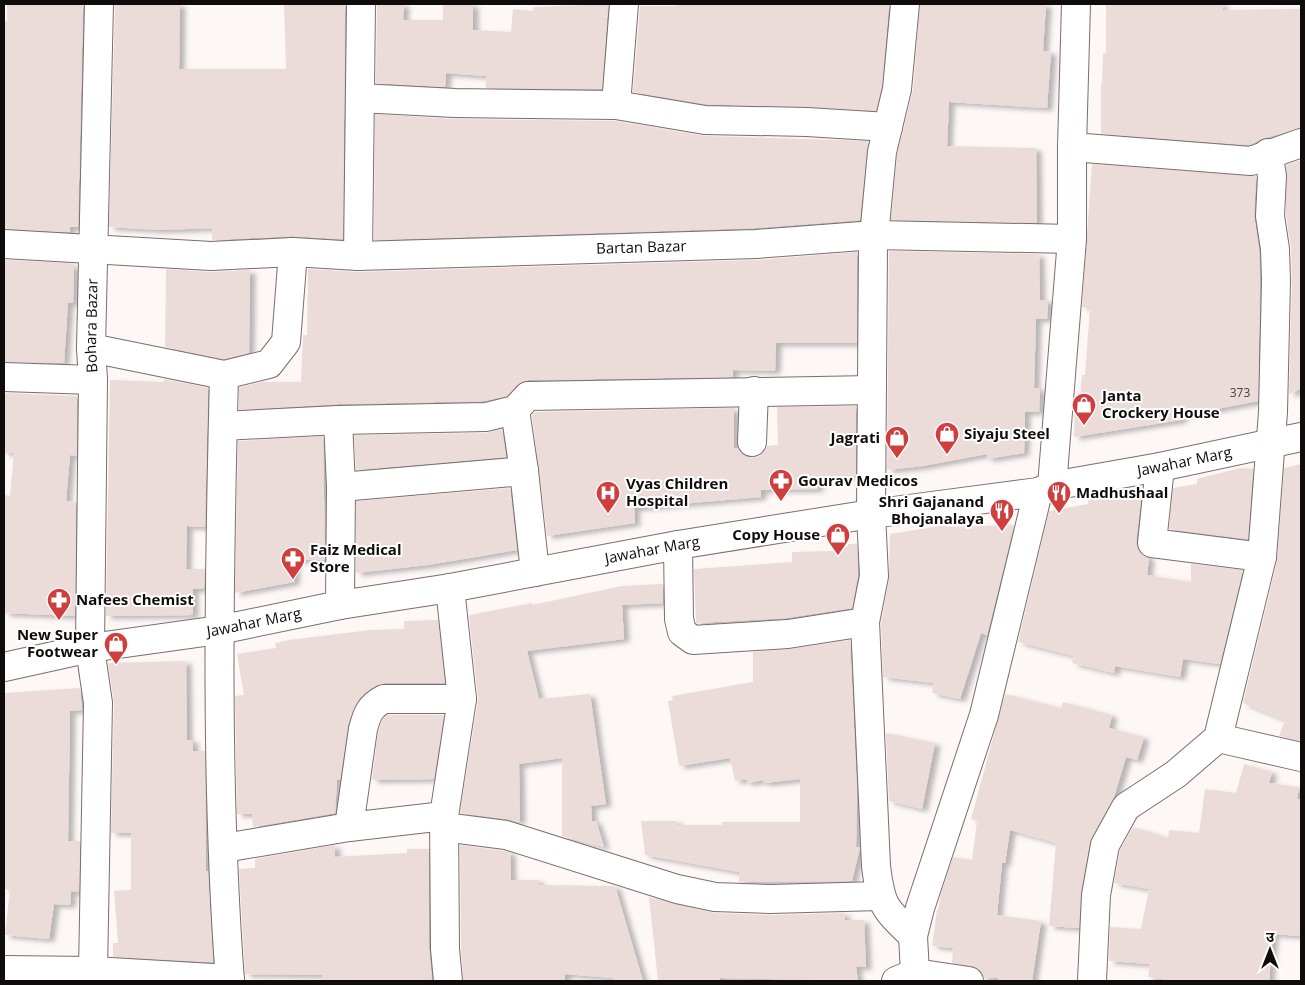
<svg xmlns="http://www.w3.org/2000/svg" width="1305" height="985" viewBox="0 0 1305 985" font-family="'Open Sans','Noto Sans Devanagari',sans-serif">
<style>
.building{fill:#ebdcda;filter:url(#shadow)}
.lines{fill:none;stroke-linecap:round;stroke-linejoin:round}
.minor-casing{stroke:#7b6e6c;stroke-width:30}
.major-casing{stroke:#7b6e6c;stroke-width:30}
.minor{stroke:#fff;stroke-width:28}
.major{stroke:#fff;stroke-width:28}
.labels{text-anchor:middle;stroke-width:4;stroke-linejoin:round;paint-order:stroke}
.number-label{font-size:12px;fill:#47403f}
.street-label{font-size:15px;fill:#100c0b;stroke:#fff}
.poi-label{font-size:15px;font-weight:bold;fill:#100c0b;stroke:#fff;text-anchor:start}
</style>
<defs>
<filter id="shadow"><feDropShadow dx="5.5" dy="3" stdDeviation="2.5" flood-color="#0004"/></filter>
</defs>
<rect width="100%" height="100%" fill="#fdf7f6"/>
<path class="building" d="M7,4H83L78,227H70V232L4,229V21H7Z
M115,4H180L179,69H286L284,4H345L343,239L292,236L212,240V228L160,230L109,227Z
M377,4H404L403,20H443V4H473V30L511,32L513,9L533,11V7L608,4L602,89L486,88V76L446,73L445,87L376,83Z
M676,4H889L882,86L876,111L706,104L633,92L640,6H676Z
M920,4H1046L1043,51L1051,52L1047,108L949,102L947,146L1036,148L1037,223L891,220L897,155L913,90Z
M1106,4H1223V10L1301,9V128L1265,138L1249,145L1101,134V84H1102L1103,53H1106Z
M375,114L455,119L615,121L705,136L868,141L860,220L755,228L374,240Z
M1301,160V389L1289,394L1292,281L1291,248L1286,215V165Z
M1092,164L1256,176L1254,215L1259,250L1260,281L1258,401L1181,416V420L1074,437L1075,398H1080L1082,375H1085L1090,308L1082,307Z
M889,251L1039,254L1040,300H1048L1047,319H1036L1034,388H1040L1039,412H1025L1024,453L987,459V454L923,466L887,470Z
M857,252V343H776L775,371L733,370V377L528,380L517,385L507,396L484,401L338,404L239,410V387L262,382H301L303,335H307L308,269L358,272L757,260Z
M4,260L70,263V266H74L73,303H68L64,363L4,362Z
M166,269L210,272L250,270L249,353L224,359L165,347Z
M164,379L208,388L205,527L187,526L186,569H205L204,589H193V615L106,616L110,380L164,382Z
M4,393L77,396V456L70,455L66,501L76,502L75,616L4,613V495L10,496L14,453H4Z
M856,406V475L817,483L818,489L761,490V497L634,508L635,523L547,536L532,415L535,412L734,408V449L738,448L743,455L752,458L760,456L767,446L778,445L777,407Z
M502,429L506,457L356,470L354,435L486,433Z
M323,436L325,560H295L294,582L235,593L238,441Z
M1301,464V741L1279,736L1285,720L1243,703L1277,561L1284,468Z
M1240,468L1253,469L1248,539L1169,529L1173,488L1197,484V479Z
M510,488L517,550L428,565L356,573V501Z
M1142,490L1136,542L1138,550L1149,558L1147,575L1191,582V564L1243,570L1220,664L1183,659L1180,677L1115,666L1114,673L1072,663L1074,656L1018,642L1049,511L1088,504V497Z
M946,525V527L1014,525L987,635L981,633L960,699L932,693L934,683L883,677L881,623L889,579L890,534Z
M848,544H857L858,575L852,608L786,618L696,623L694,569L792,562V552L833,551V547H848Z
M663,584V603L622,605L624,639L527,651L539,699L590,694L606,804L591,806L592,821H596L604,847L562,836V758L519,764L520,822L508,819L460,813L478,699L469,615L532,603V605L622,586Z
M438,620L445,683H384L372,688L360,698L348,725L340,780H337L335,813L253,827L252,814H237L235,696L244,695L237,654L276,648L275,643L289,640L370,630L404,629V621Z
M850,640L857,793L856,847H860L852,881L739,882V872L645,855L641,821H677V825H722V822H800V779L764,783L763,780L747,783V779L735,781L730,758L679,766L668,701L673,700L672,696L753,682V652L790,649Z
M186,661L187,740H193V751H205L206,871H208L213,962L113,957V943H118L114,891L131,890V833H111L114,703L108,663Z
M80,688L82,710L70,711L68,841H80L79,892L71,891L70,905L54,904L49,939L5,935L10,889H4V693Z
M1005,694L1061,708L1063,702L1112,715L1109,728L1144,737L1137,760L1126,757L1114,797L1090,842L1081,892L1079,928L1049,926L1056,843L1010,830L1005,863H1002L997,915L1041,921L1032,981H998V978H984L978,969L952,963L953,948L932,946L937,910H938L941,894L953,857L972,860L977,821L971,819Z
M388,715H444L434,779L372,780L378,732L383,719Z
M886,733L935,743L922,809L889,801Z
M1244,764L1272,772L1269,783L1299,787L1297,799H1301V936L1273,934L1269,981H1177L1148,977L1150,964L1109,961L1110,927L1141,929L1149,889L1114,883L1120,850L1133,827L1168,838L1169,830L1199,833L1205,789L1236,793Z
M335,845V857L407,853V849H429V949L432,981H322V975L245,974L239,869L255,868V859Z
M460,845L510,852L511,880H539V885L615,886L643,981H613V978L565,974V981H463L461,948Z
M649,897L714,913L770,915L845,913L844,920H864L866,967H856L858,981L720,978V981H658Z"/>
<g class="lines">
<defs>
<g id="minor">
<path d="M905,4L897,89L882,152L873,247L871,514L874,576L865,622L876,866C881,906 884,908 913,936"/>
<path d="M360,98L455,103L616,105L705,120L807,122L888,127"/>
<path d="M616,105L624,4"/>
<path d="M1072,147L1251,161L1301,143"/>
<path id="s1" d="M4,244L211,256L293,252L358,256L756,244L875,235L1072,239"/>
<path d="M358,256L361,4"/>
<path d="M91,348L224,375L269,364L286,342L293,252"/>
<path d="M224,375C219,577 215,780 230,981"/>
<path d="M4,377L93,380"/>
<path d="M338,420L341,487L340,605"/>
<path d="M223,426L338,420L486,417L515,410L528,396L872,390"/>
<path d="M752,442L754,391"/>
<path d="M1160,467L1152,543L1262,557"/>
<path d="M524,471L535,572"/>
<path d="M1052,486L1072,239V147L1076,4"/>
<path d="M341,487L524,471L515,410"/>
<path d="M678,545L679,619L682,632L693,640L788,634L865,622"/>
<path d="M1218,738L1301,757"/>
<path d="M444,816L349,827L363,729C367,714 370,706 384,699H462"/>
<path d="M444,827L506,835L677,889L715,897L770,899L880,896"/>
<path d="M224,848L349,827"/>
<path d="M4,970L93,971L230,979"/>
<path id="s2" d="M93,971L98,703L90,648L93,380L91,348L99,4"/>
<path d="M915,973L913,936L920,908L984,715L1038,492"/>
<path d="M448,981L445,949L444,816L462,699L450,588"/>
<path d="M896,981L915,973L969,981"/>
<path d="M1092,981L1096,895L1105,845L1126,807L1176,774L1218,738L1262,557L1273,412L1276,281L1275,249L1270,216L1272,176L1268,153"/>
</g>
<g id="major">
<path id="s3" d="M4,667L90,648L219,630L340,605L450,588L678,545L871,514L1038,492L1052,486L1160,467L1301,437"/>
</g>
</defs>
<use href="#minor" class="minor-casing"/>
<use href="#major" class="major-casing"/>
<use href="#minor" class="minor"/>
<use href="#major" class="major"/>
</g>
<defs>
<symbol id="shop-pin" viewBox="-11 -11 22 30"><path d="M0 17L-7.5 6A9.5 9.5 0 1 1 7.5 6Z" fill="#ce3f3e" stroke="#fff"/><path d="M-5-2.5h2.3a2.7 3.5 0 0 1 5.4 0H5L5.5 6h-11ZM-1.5-2.5h3a1.5 2.3 0 0 0-3 0Z" fill="#fff"/></symbol>
<symbol id="pharmacy-pin" viewBox="-11 -11 22 30"><path d="M0 17L-7.5 6A9.5 9.5 0 1 1 7.5 6Z" fill="#ce3f3e" stroke="#fff"/><path d="M-2-6h4v4h4v4h-4v4h-4v-4h-4v-4h4Z" fill="#fff"/></symbol>
<symbol id="hospital-pin" viewBox="-11 -11 22 30"><path d="M0 17L-7.5 6A9.5 9.5 0 1 1 7.5 6Z" fill="#ce3f3e" stroke="#fff"/><path d="M-5-5h3v3.5h4V-5h3V5h-3V1.5h-4V5h-3Z" fill="#fff"/></symbol>
<symbol id="restaurant-pin" viewBox="-11 -11 22 30"><path d="M0 17L-7.5 6A9.5 9.5 0 1 1 7.5 6Z" fill="#ce3f3e" stroke="#fff"/><path d="M-5-6h1v4h1v-4h1v4h1v-4h1v5L-1.5 .5V6h-2V.5L-5-1ZM5-6V6H3V1.5H1.5Q1.5-4 5-6Z" fill="#fff"/></symbol>
</defs>
<g fill-rule="evenodd">
<use href="#shop-pin" x="1070" y="391" width="28" height="38"/>
<use href="#shop-pin" x="933" y="420" width="28" height="38"/>
<use href="#shop-pin" x="883" y="424" width="28" height="38"/>
<use href="#pharmacy-pin" x="767" y="467" width="28" height="38"/>
<use href="#hospital-pin" x="594" y="479" width="28" height="38"/>
<use href="#restaurant-pin" x="1045" y="479" width="28" height="38"/>
<use href="#restaurant-pin" x="988" y="497" width="28" height="38"/>
<use href="#shop-pin" x="824" y="521" width="28" height="38"/>
<use href="#pharmacy-pin" x="279" y="545" width="28" height="38"/>
<use href="#pharmacy-pin" x="45" y="586" width="28" height="38"/>
<use href="#shop-pin" x="102" y="630" width="28" height="38"/>
</g>
<g class="labels">
<g class="number-label">
<text x="1240" y="397">373</text>
</g>
<g class="street-label">
<text dy="5" stroke="none"><textPath href="#s1" startOffset="638">Bartan Bazar</textPath></text>
<text dy="5" stroke="none"><textPath href="#s2" startOffset="646">Bohara Bazar</textPath></text>
<text dy="5" stroke="none"><textPath href="#s3" startOffset="1199">Jawahar Marg</textPath></text>
<text dy="5" stroke="none"><textPath href="#s3" startOffset="659">Jawahar Marg</textPath></text>
<text dy="5" stroke="none"><textPath href="#s3" startOffset="254">Jawahar Marg</textPath></text>
</g>
<g class="poi-label">
<text x="1102" y="401">Janta<tspan x="1102" dy="17">Crockery House</tspan></text>
<text x="964" y="439">Siyaju Steel</text>
<text x="880" y="443" text-anchor="end">Jagrati</text>
<text x="798" y="486">Gourav Medicos</text>
<text x="626" y="489">Vyas Children<tspan x="626" dy="17">Hospital</tspan></text>
<text x="1076" y="498">Madhushaal</text>
<text x="984" y="507" text-anchor="end">Shri Gajanand<tspan x="984" dy="17">Bhojanalaya</tspan></text>
<text x="820" y="540" text-anchor="end">Copy House</text>
<text x="310" y="555">Faiz Medical<tspan x="310" dy="17">Store</tspan></text>
<text x="76" y="605">Nafees Chemist</text>
<text x="98" y="640" text-anchor="end">New Super<tspan x="98" dy="17">Footwear</tspan></text>
</g>
</g>
<rect width="1305" height="985" fill="none" stroke="#100c0b" stroke-width="10"/>
<g transform="translate(1270 950)" stroke="#ffffff" stroke-width="4" paint-order="stroke">
<path d="M0-4L9 19L0 12L-9 19Z" fill="#100c0b"/>
<text y="-8" font-size="14" font-weight="bold" text-anchor="middle" fill="#100c0b">उ</text>
</g>
</svg>
